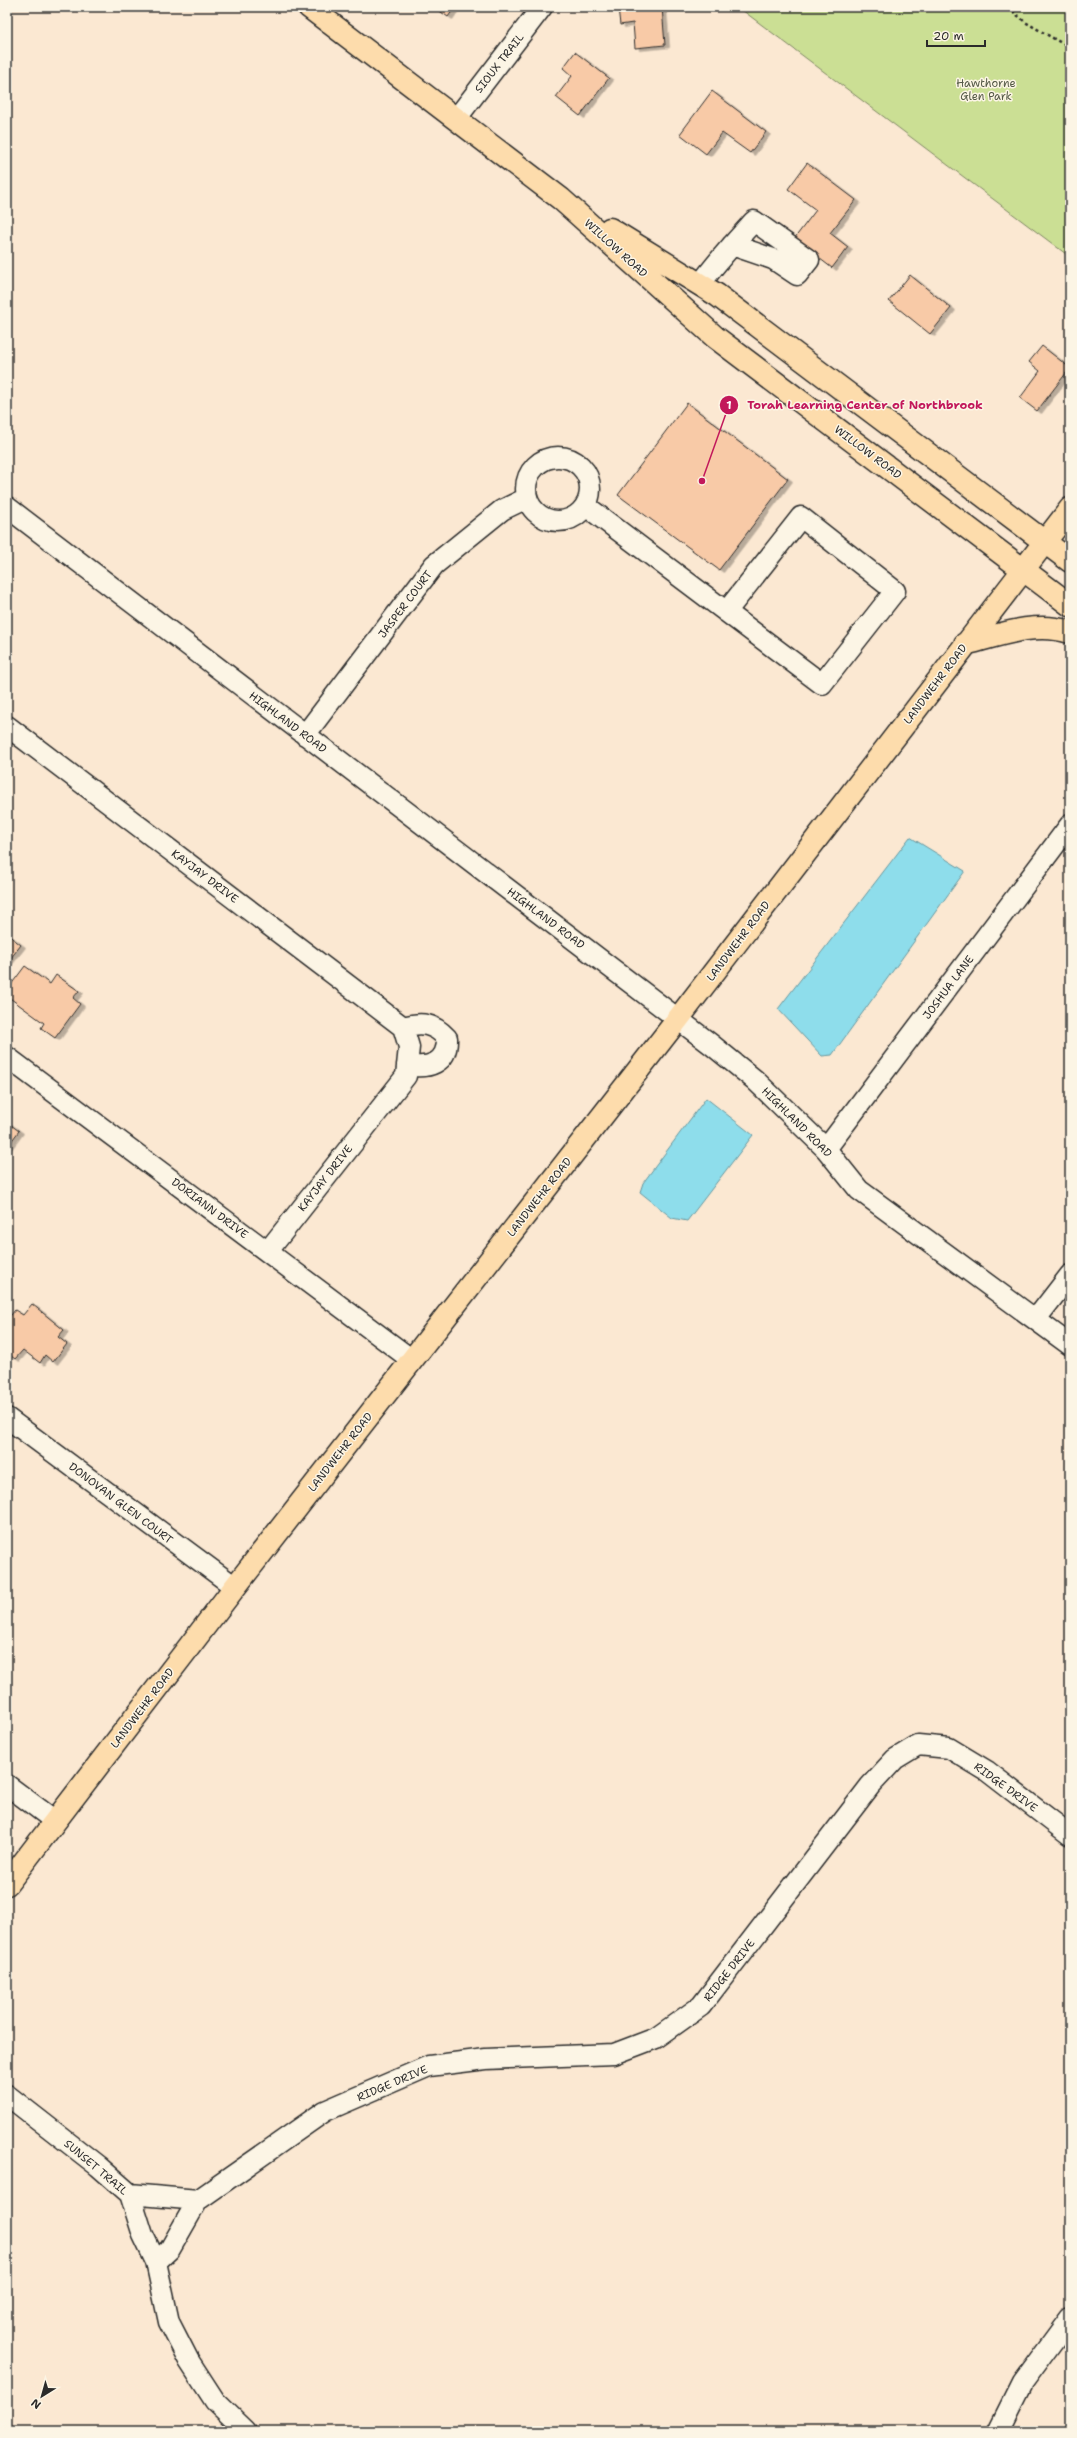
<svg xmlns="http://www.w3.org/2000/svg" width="1077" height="2438" viewBox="0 0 1077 2438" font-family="'Shantell Sans',sans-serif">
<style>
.green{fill:#cbdf94;stroke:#7b8560}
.water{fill:#8eddeb;stroke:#66969e}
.building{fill:#f8caa7;stroke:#2b2b2b;filter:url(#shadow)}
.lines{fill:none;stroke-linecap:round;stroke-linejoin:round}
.minor-casing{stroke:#2b2b2b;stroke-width:23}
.major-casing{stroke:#2b2b2b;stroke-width:25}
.path{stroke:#2b2b2b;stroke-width:2.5;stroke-dasharray:3 3;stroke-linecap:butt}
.minor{stroke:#fcf5e5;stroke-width:20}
.major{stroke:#fddcac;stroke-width:22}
.labels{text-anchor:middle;stroke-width:3;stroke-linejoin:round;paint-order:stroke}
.street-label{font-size:11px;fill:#2b2b2b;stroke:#fcf5e5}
.park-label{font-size:11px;fill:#535845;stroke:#fcf5e5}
.leader{fill:none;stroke:#c2185b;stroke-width:1.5}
.callout-dot{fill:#c2185b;stroke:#fcf5e5;stroke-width:1.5}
.mark-label{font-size:12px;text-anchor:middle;font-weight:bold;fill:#fff}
.callout-label{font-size:12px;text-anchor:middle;font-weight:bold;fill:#c2185b;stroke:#fcf5e5;stroke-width:3;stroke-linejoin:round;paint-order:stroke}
</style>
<defs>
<filter id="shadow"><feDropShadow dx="4.5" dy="2.5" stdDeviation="0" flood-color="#0004"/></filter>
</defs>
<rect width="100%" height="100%" fill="#fbe8d2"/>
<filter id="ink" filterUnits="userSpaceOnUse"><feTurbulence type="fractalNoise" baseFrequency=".025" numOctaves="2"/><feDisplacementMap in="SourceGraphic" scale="8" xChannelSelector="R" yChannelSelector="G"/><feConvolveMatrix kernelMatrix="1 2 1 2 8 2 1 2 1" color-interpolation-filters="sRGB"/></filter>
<g filter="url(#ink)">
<path class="green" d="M738,7H1070V257Z"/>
<path class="water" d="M910,837L965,871L832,1055L822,1056L778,1009Z
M706,1098L753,1135L687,1221L672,1218L640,1192L643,1183Z"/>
<path class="building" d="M434,7H455L448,17Z
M618,7H662L665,45L635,48L633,23L620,25Z
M575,52L609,78L580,116L556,97L572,76L563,68Z
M712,91L766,132L750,153L722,133L706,154L680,134Z
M807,163L856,200L830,233L848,247L832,268L794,239L816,210L788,189Z
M910,275L951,308L930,334L889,301Z
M1042,346L1070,368L1037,411L1020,398L1040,371L1029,362Z
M687,403L788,479L719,570L618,495Z
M7,934L21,945L7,963Z
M25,966L50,984L56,975L79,991L73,998L80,1004L55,1038L41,1028L44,1023L7,996V990Z
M7,1122L19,1131L7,1147Z
M32,1304L64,1330L58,1337L67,1344L53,1362L45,1355L40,1363L23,1350L15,1359L7,1353V1320L15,1310L23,1315Z"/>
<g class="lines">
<defs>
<path id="minor" d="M456,119L542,7
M700,285C716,262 735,242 754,221L809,260L797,275L773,259L732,245
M526 489a32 32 0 1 1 64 0a32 32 0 1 1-64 0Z
M586,506L822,684L895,591L801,517L726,612
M7,507L712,1045L755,1080L826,1149L859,1190L1070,1345
M7,726L403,1027L409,1047L406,1076L268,1251
M305,735L434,565L502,510L527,498
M403,1027C422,1022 433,1023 447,1038C448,1064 428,1069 407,1065
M7,1057L412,1360
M826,1149L1070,825
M1036,1319L1070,1275
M7,1418L235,1587
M7,1785L55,1821
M7,2095L98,2166L130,2194L143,2235L156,2262L169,2322L189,2361L215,2401L246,2431
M130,2194L198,2200L325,2111L429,2066L486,2059L614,2054L656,2038L701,2006L870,1786L895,1759L918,1745L949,1748L987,1771L1070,1835
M156,2262L170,2249L198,2200
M998,2431L1022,2383L1070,2318"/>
<path id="major" d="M309,7L561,199L715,337L1070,605
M610,229L717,295L1070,561
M965,644C999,635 1035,621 1070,632
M7,1884L235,1587L678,1019L1070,509"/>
</defs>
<use href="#minor" class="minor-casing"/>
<use href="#major" class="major-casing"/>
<path class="path" d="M1008,7L1025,22L1070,48"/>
<use href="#minor" class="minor"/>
<use href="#major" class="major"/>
</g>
</g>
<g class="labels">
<g class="street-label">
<text transform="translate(499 63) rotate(-52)" y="4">SIOUX TRAIL</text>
<text transform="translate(616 248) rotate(42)" y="4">WILLOW ROAD</text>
<text transform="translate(868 452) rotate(37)" y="4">WILLOW ROAD</text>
<text transform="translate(405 604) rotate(-53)" y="4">JASPER COURT</text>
<text transform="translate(935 684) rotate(-53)" y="4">LANDWEHR ROAD</text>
<text transform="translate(288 722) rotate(37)" y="4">HIGHLAND ROAD</text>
<text transform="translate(205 876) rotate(37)" y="4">KAYJAY DRIVE</text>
<text transform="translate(546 918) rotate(37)" y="4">HIGHLAND ROAD</text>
<text transform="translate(738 941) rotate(-53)" y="4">LANDWEHR ROAD</text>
<text transform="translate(948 987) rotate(-53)" y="4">JOSHUA LANE</text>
<text transform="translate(797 1122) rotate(45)" y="4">HIGHLAND ROAD</text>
<text transform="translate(325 1178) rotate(-52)" y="4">KAYJAY DRIVE</text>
<text transform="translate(539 1197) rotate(-52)" y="4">LANDWEHR ROAD</text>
<text transform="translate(210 1208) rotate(37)" y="4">DORIANN DRIVE</text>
<text transform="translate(340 1452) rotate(-52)" y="4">LANDWEHR ROAD</text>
<text transform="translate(121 1503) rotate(37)" y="4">DONOVAN GLEN COURT</text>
<text transform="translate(142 1708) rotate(-53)" y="4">LANDWEHR ROAD</text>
<text transform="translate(1006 1787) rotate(36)" y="4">RIDGE DRIVE</text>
<text transform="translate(729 1970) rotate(-52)" y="4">RIDGE DRIVE</text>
<text transform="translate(392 2083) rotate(-23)" y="4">RIDGE DRIVE</text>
<text transform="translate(96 2167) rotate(40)" y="4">SUNSET TRAIL</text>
</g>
<g class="park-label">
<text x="986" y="87">Hawthorne<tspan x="986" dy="13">Glen Park</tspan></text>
</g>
</g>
<path class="leader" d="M702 481L729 405"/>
<g class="callout-dot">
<circle cx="702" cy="481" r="4"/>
<circle cx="729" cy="405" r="10"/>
</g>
<g class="mark-label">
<text x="729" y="409">1</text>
</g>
<g class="callout-label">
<text x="865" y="409">Torah Learning Center of Northbrook</text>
</g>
<rect width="1077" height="2438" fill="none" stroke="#fcf5e5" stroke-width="24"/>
<rect x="12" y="12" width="1053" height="2414" fill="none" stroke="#2b2b2b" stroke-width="1.5" filter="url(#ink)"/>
<g transform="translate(42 2396) rotate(217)" stroke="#fcf5e5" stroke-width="3" paint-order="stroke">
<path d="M0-3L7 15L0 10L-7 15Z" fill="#2b2b2b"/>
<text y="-6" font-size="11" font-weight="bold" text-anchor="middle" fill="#2b2b2b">N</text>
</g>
<path d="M927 40v6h58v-6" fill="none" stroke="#2b2b2b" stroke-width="2"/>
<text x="933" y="40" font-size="12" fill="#2b2b2b" stroke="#fcf5e5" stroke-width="3" paint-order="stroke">20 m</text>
</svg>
